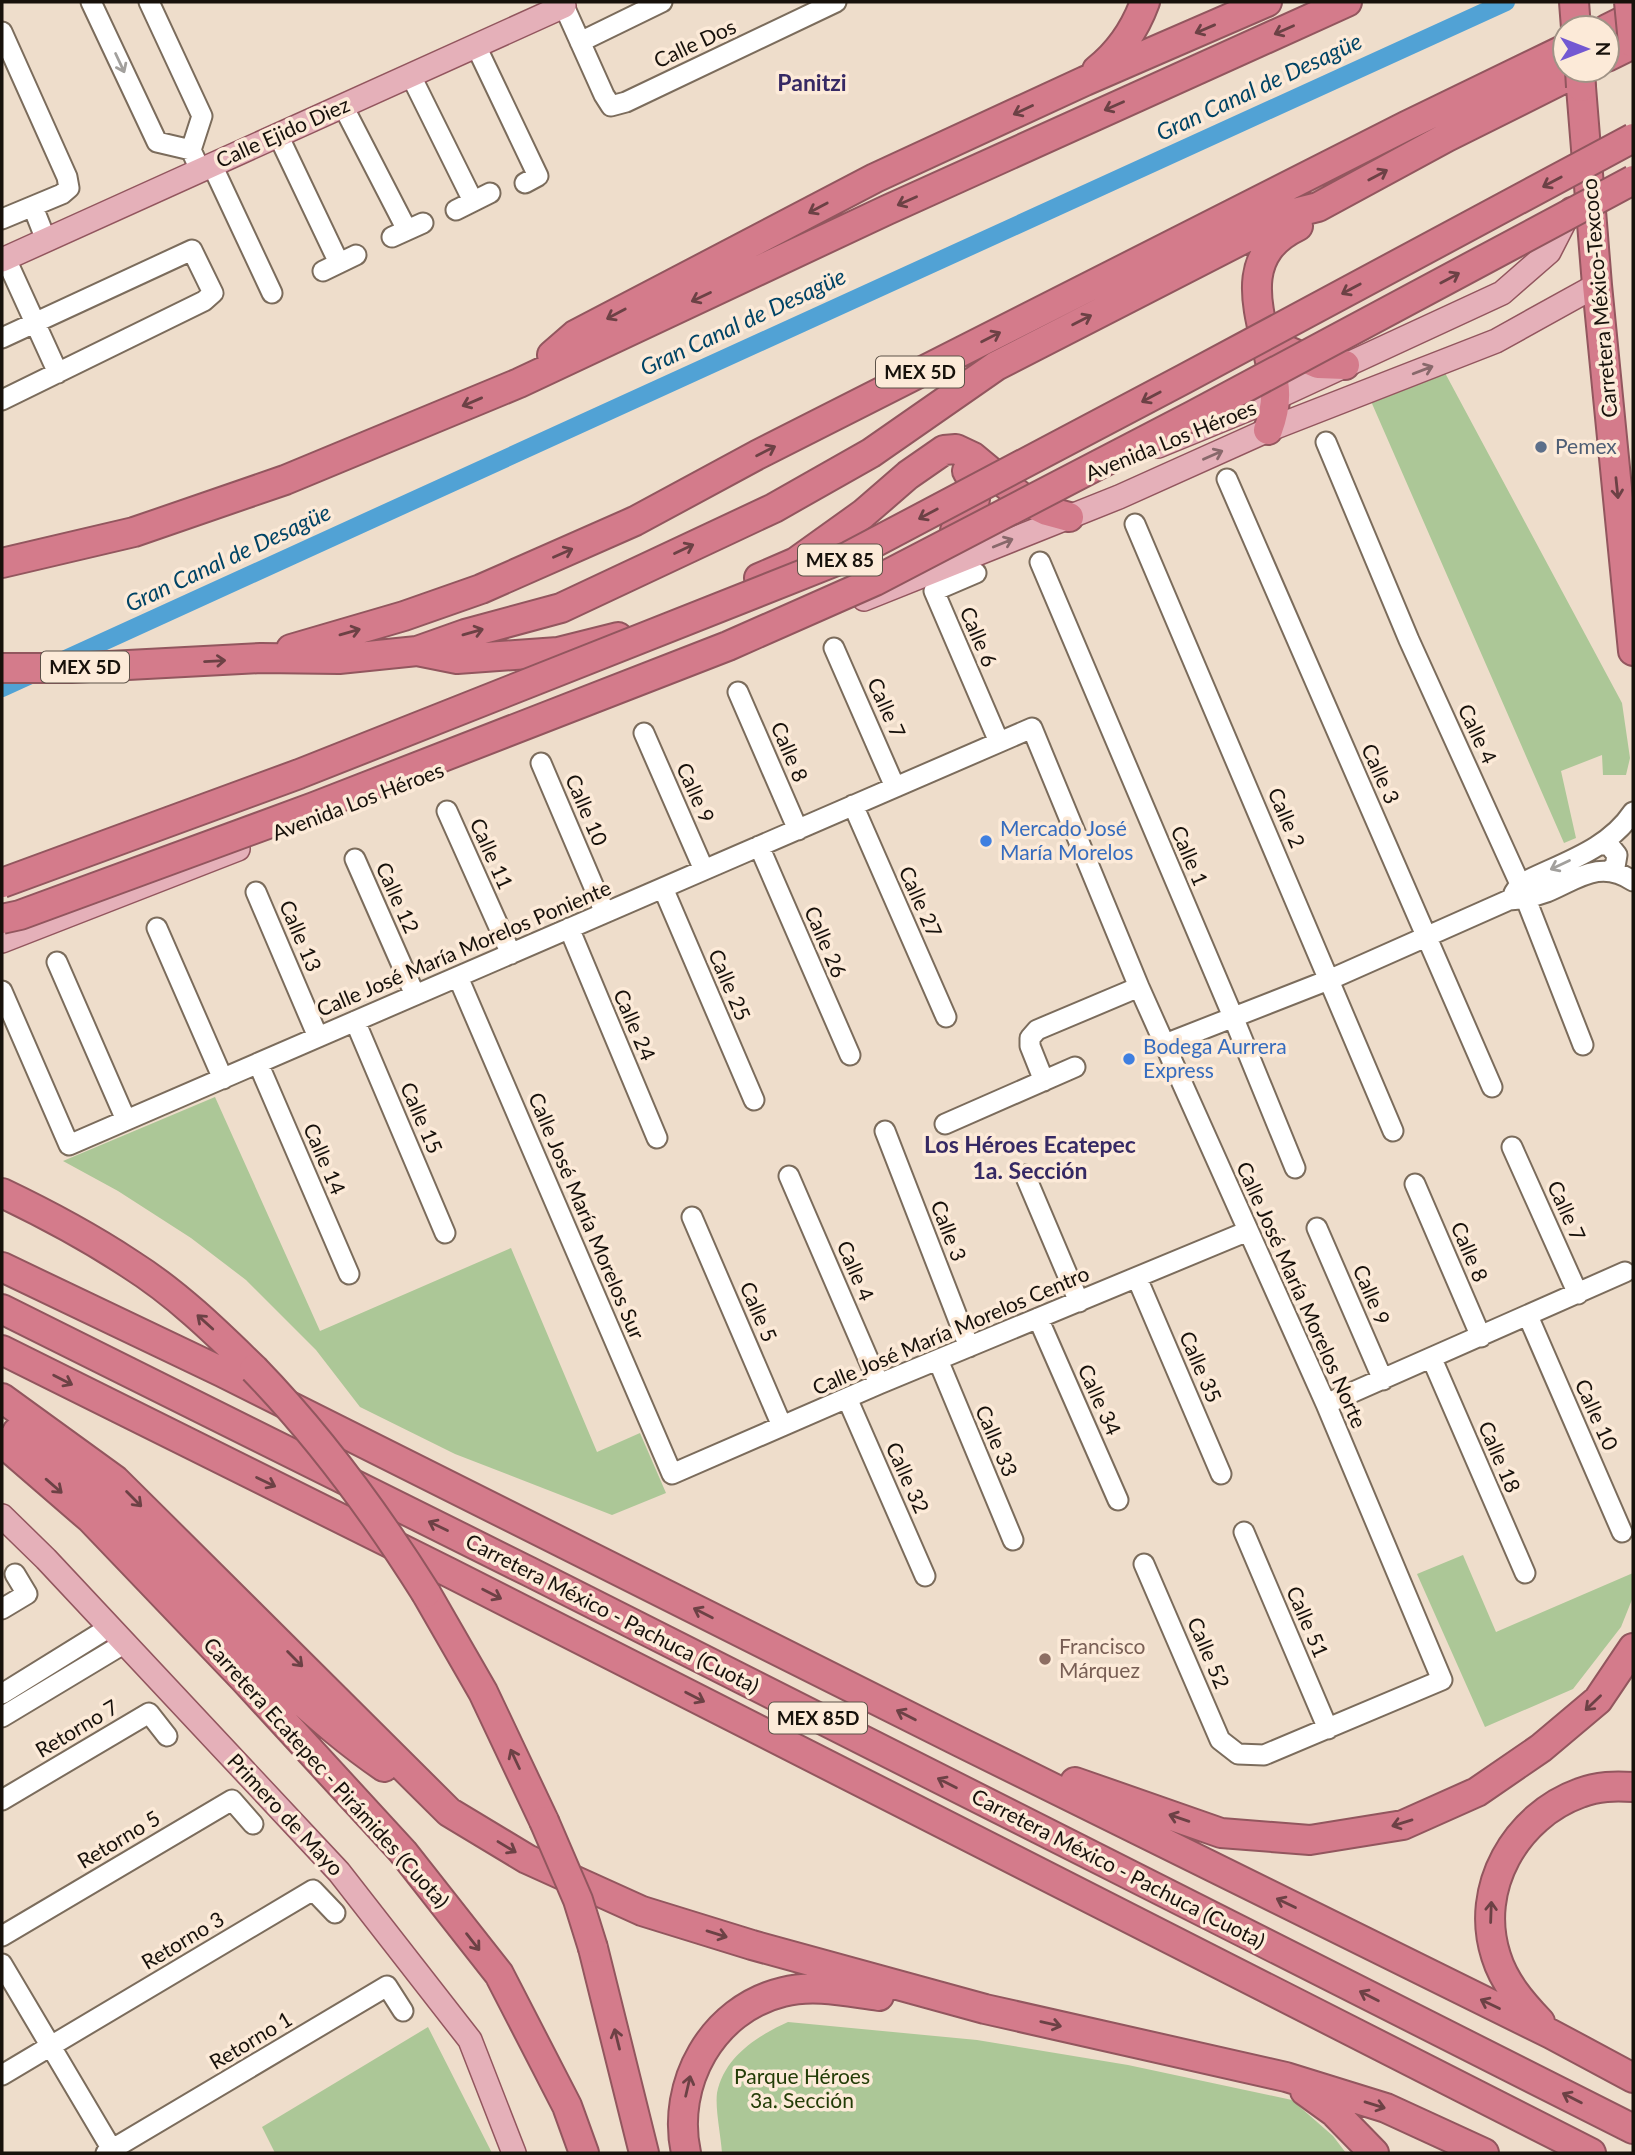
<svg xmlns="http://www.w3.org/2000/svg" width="1635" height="2155" viewBox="0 0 1635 2155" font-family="Lato,sans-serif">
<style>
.green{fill:#acc797}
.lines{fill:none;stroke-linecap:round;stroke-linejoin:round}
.canal{stroke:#51a2d5;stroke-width:18}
.minor-casing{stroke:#7b6c5c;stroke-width:23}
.major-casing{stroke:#92565e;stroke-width:26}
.highway-casing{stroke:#92565e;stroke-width:32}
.minor{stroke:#fff;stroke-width:19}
.major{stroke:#e5b0b9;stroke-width:23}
.highway{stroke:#d47b8b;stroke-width:28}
.highway-bridge-casing{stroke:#92565e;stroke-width:32;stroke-linecap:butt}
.highway-bridge{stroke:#d47b8b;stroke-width:28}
.oneway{stroke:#6c4145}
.oneway2{stroke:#a2a09d}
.oneway3{stroke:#88686b}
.service-dot{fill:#5c6f8a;stroke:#fcead8;stroke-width:2.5}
.shop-dot{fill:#3f7fe0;stroke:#fcead8;stroke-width:2.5}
.education-dot{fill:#8d6e63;stroke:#fcead8;stroke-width:2.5}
.labels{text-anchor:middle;stroke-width:7;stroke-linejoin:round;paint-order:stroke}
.shield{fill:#fcead8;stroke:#5c5248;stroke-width:2}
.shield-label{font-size:19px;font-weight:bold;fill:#17110b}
.street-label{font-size:21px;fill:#17110b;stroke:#fcead8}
.service-label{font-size:21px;fill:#4e5e75;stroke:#fcead8;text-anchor:start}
.shop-label{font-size:21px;fill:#366cbe;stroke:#fcead8;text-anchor:start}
.education-label{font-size:21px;fill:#785e54;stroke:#fcead8;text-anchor:start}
.park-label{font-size:21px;fill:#233d07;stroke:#fcead8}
.neighbourhood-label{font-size:23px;font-weight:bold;fill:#362964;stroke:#fcead8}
.water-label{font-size:23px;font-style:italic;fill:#046;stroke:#fcead8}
</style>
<rect width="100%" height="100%" fill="#eeddcb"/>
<path class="green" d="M1444,371L1622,703L1630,758L1626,775H1603L1602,755L1561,771L1576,838L1564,843L1370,399Z
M215,1097L320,1331L511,1248L597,1452L640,1433L666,1493L612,1515L455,1454L360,1407L316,1350L246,1280L191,1238L118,1191L63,1161Z
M1463,1555L1496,1632L1633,1573V1597L1621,1627L1573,1689L1485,1727L1417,1574Z
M788,2022L977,2040L1128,2065L1292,2100L1333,2136L1346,2153H722C721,2136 715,2109 717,2093C724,2057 757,2036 788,2022Z
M428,2027L492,2153H275L262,2127Z"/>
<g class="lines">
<path class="canal" d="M2,688L1506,2"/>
<defs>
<path id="minor" d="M91,2L157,142L191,150
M149,2L202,116L191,150L196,161
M564,6L604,95L611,106L626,102L836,2
M2,32L67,177L69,188L62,194L2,219
M580,42L662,2
M476,46L538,176L525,183
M411,76L473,201
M343,106L407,230
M278,135L339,263
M212,165L272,293
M33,207L46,240
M456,210L490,193
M392,237L423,223
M6,259L58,373
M323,271L356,255
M2,338L192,250L213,293L204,301L2,400
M1326,442L1409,640L1520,884L1583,1045
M1227,479L1492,1087
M1135,524L1393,1131
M1040,562L1234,1019L1295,1168
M976,573L934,591L999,742
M834,648L895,787
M738,692L798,830
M644,733L704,870
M541,763L605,913
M853,805L946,1017
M447,811L511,954
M1600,845H1609L1617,855L1615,867L1608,871
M759,846L850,1055
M355,859L415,995
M663,888L754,1100
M256,892L318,1037
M1514,893L1520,884C1561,863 1607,851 1633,812
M157,928L223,1079
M569,928L657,1138
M57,962L126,1120
M458,977L672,1474L879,1384L1248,1231
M2,991L69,1145L1032,728L1139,987L1326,1404L1442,1680L1264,1755L1238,1754L1220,1740L1144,1564
M355,1021L445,1233
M1165,1044L1331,979L1509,900C1523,899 1534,897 1547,892C1578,879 1600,859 1633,881
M258,1063L349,1274
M1044,1081L1030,1046V1038L1037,1030L1139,987
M945,1124L1075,1067
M885,1131L969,1347
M1512,1147L1578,1294
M1025,1175L1079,1302
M789,1176L879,1384
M1415,1184L1481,1337
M692,1217L782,1426
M1317,1228L1383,1380
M1137,1278L1221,1474
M1528,1316L1622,1532
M1038,1318L1118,1500
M1432,1359L1525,1573
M938,1360L1013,1540
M847,1398L925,1576
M1326,1404L1625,1272
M1244,1532L1328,1729
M2,1609L27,1594L15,1574
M2,1694L110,1627
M2,1717L125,1643
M2,1800L149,1713L167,1736
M2,1936L232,1800L253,1824
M2,1964L114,2153
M2,2075L313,1890L335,1913
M106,2153L387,1986L403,2011"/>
<path id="major" d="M2,260L564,6L562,2
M1158,446L1275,398L1502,293L1549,252L1571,209
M864,599L1119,497L1268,430L1496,341L1597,285
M2,941L238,849
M2,1516L46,1559L339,1872L470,2040L514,2153"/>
<path id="highway" d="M1574,2L1576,28
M1607,29L1633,16
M1607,57L1633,44
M1097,70C1120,52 1135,29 1145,2
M1581,87L1597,285L1633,651
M1286,350L1318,364L1345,365
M552,355L575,335L875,178L1085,81L1267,2
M1268,430C1274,414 1277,398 1274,382C1266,325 1229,259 1298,226
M955,531C974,514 983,494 967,471
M2,563L134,532L285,480L519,383L887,210L1347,2
M759,578L796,562L863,514L908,475L944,450L956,449L973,457L1026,501L1047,511L1069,517
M291,649L404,616L481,589L635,521L757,455L1406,126L1565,49
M417,651L457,659L558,652L618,637
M2,668H71L261,658L339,659L417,651L465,634L561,608L774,508L871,453L996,366L1294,213L1318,207L1447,137L1581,70
M2,1193C46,1214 89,1237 130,1264C176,1293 215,1331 254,1369
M2,1267L222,1372L960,1742L1551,2034L1633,2078
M2,1309L530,1572L1633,2129
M2,1350L450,1573L1591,2153
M2,1398L115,1480L449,1812L527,1859L642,1911L752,1945L985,2009L1286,2077L1386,2108L1484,2153
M17,1432C48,1455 81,1478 109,1505C200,1593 279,1695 384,1767
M2,1442L91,1519L244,1679L403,1852L499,1974L567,2106L584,2153
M426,1593L483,1692L544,1821
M1075,1782L1221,1833L1310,1840L1403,1825L1477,1792L1541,1748L1598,1700L1633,1648
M593,1948L644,2153
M1540,2022C1521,2002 1504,1982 1496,1956C1474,1888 1516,1816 1580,1793C1598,1786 1615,1786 1633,1787
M1305,2091L1334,2112L1374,2153
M686,2153C671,2084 712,2009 783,1992C814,1984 848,1992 879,1996"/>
</defs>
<use href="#minor" class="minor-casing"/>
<use href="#major" class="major-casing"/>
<use href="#highway" class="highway-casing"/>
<use href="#minor" class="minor"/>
<use href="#major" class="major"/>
<use href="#highway" class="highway"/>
<defs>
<path id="highway-bridge" d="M1629,2L1633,43
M1580,70L1581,87
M2,883L299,774L849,556L1184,379L1633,138
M2,919L20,915L314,807L728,646L875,581L1194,415L1633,180
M254,1369C320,1437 375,1512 426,1593
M544,1821L578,1900L593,1948"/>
</defs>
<use href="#highway-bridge" class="highway-bridge-casing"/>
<use href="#highway-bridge" class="highway-bridge"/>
</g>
<defs><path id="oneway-shaft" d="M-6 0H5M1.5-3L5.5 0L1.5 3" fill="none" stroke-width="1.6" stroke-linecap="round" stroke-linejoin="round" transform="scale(1.75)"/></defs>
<g class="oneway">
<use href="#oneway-shaft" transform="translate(1205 29) rotate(157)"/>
<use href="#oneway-shaft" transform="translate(1284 30) rotate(156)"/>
<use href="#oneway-shaft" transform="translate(1114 106) rotate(156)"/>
<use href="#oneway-shaft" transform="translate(1023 110) rotate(155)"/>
<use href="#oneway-shaft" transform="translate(1378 175) rotate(-28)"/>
<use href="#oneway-shaft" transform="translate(1552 182) rotate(152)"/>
<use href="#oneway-shaft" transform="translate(907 201) rotate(156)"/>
<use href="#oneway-shaft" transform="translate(818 208) rotate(152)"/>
<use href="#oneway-shaft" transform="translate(1450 278) rotate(-28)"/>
<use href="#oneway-shaft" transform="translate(1351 289) rotate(152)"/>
<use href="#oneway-shaft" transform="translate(701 297) rotate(155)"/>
<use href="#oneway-shaft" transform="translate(616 314) rotate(152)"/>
<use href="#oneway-shaft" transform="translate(1082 320) rotate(-27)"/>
<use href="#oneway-shaft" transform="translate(991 337) rotate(-27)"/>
<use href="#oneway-shaft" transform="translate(1151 397) rotate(152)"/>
<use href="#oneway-shaft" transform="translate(472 402) rotate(157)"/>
<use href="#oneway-shaft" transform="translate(766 451) rotate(-27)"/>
<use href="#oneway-shaft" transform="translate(1617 488) rotate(84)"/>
<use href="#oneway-shaft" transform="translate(928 514) rotate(152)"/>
<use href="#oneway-shaft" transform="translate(684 549) rotate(-25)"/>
<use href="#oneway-shaft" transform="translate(563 553) rotate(-24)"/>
<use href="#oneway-shaft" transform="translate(350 632) rotate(-16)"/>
<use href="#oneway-shaft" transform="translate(473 632) rotate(-16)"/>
<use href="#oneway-shaft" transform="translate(215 661) rotate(-3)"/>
<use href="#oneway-shaft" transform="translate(205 1322) rotate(-138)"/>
<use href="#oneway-shaft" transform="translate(63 1380) rotate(27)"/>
<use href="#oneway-shaft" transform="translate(266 1482) rotate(26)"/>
<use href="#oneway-shaft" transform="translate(54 1486) rotate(41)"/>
<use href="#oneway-shaft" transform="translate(134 1499) rotate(45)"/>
<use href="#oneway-shaft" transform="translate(438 1526) rotate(-154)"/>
<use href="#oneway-shaft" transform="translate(492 1594) rotate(27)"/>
<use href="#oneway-shaft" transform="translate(703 1613) rotate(-153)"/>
<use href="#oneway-shaft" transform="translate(295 1659) rotate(45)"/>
<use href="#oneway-shaft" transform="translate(695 1697) rotate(27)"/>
<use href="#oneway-shaft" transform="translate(1593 1703) rotate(136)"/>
<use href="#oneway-shaft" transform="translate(906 1715) rotate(-153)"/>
<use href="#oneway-shaft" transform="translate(515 1759) rotate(-115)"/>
<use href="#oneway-shaft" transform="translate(947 1783) rotate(-153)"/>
<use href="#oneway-shaft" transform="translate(1179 1818) rotate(-161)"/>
<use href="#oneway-shaft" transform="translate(1402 1823) rotate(163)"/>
<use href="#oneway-shaft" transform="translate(507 1847) rotate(31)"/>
<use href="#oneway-shaft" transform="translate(1286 1903) rotate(-154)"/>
<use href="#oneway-shaft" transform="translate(1491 1912) rotate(-88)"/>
<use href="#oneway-shaft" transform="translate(717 1934) rotate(17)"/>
<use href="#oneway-shaft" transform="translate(473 1942) rotate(52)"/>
<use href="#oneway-shaft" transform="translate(1369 1996) rotate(-153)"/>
<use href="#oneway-shaft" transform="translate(1490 2004) rotate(-154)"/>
<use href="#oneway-shaft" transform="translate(1051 2024) rotate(13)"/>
<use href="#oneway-shaft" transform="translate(617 2039) rotate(-104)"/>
<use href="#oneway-shaft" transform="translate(688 2086) rotate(-77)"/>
<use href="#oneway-shaft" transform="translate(1572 2098) rotate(-153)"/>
<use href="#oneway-shaft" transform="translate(1375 2105) rotate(17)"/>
</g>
<g class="oneway2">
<use href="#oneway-shaft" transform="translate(120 63) rotate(65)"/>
<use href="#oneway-shaft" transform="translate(1560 865) rotate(155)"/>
</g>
<g class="oneway3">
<use href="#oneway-shaft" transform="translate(1423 370) rotate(-21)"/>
<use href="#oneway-shaft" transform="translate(1213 455) rotate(-24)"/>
<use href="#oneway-shaft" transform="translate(1003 543) rotate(-22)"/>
</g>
<circle class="service-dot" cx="1541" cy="447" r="7"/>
<g class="shop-dot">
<circle cx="986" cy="841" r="7"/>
<circle cx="1129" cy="1059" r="7"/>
</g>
<circle class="education-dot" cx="1045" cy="1659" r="7"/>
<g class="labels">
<g class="shield">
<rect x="876" y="356.5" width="88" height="31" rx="5"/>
<rect x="798" y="544.5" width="84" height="31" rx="5"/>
<rect x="41" y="651.5" width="88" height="31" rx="5"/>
<rect x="769" y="1702.5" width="98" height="31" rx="5"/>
</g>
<g class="shield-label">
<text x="920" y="379">MEX 5D</text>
<text x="840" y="567">MEX 85</text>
<text x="85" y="674">MEX 5D</text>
<text x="818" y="1725">MEX 85D</text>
</g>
<g class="street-label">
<text transform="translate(695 44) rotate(-25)" y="7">Calle Dos</text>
<text transform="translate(283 133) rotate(-24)" y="7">Calle Ejido Diez</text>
<text transform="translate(1600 298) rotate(-95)" y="7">Carretera México-Texcoco</text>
<text transform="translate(1171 441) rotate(-22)" y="7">Avenida Los Héroes</text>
<text transform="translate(978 637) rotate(67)" y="7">Calle 6</text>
<text transform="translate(886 708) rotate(66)" y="7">Calle 7</text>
<text transform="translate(1477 734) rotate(65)" y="7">Calle 4</text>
<text transform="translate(789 752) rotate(67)" y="7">Calle 8</text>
<text transform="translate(1380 774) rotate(66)" y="7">Calle 3</text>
<text transform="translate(695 793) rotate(66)" y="7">Calle 9</text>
<text transform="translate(358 802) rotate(-21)" y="7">Avenida Los Héroes</text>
<text transform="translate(586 810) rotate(67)" y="7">Calle 10</text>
<text transform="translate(1286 818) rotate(67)" y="7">Calle 2</text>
<text transform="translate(491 854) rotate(66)" y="7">Calle 11</text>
<text transform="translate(1189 856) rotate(67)" y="7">Calle 1</text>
<text transform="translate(397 898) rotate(66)" y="7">Calle 12</text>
<text transform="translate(920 902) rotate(66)" y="7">Calle 27</text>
<text transform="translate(300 936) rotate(67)" y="7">Calle 13</text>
<text transform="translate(825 942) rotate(67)" y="7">Calle 26</text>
<text transform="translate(464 949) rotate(-23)" y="7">Calle José María Morelos Poniente</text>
<text transform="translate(729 985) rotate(67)" y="7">Calle 25</text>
<text transform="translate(634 1025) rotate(67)" y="7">Calle 24</text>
<text transform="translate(421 1118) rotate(67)" y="7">Calle 15</text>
<text transform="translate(324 1159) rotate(67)" y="7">Calle 14</text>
<text transform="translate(1566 1211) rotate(66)" y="7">Calle 7</text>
<text transform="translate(586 1216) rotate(67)" y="7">Calle José María Morelos Sur</text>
<text transform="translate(948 1231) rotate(69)" y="7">Calle 3</text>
<text transform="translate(1469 1252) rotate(67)" y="7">Calle 8</text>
<text transform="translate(855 1271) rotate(67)" y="7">Calle 4</text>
<text transform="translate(1301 1295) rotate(66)" y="7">Calle José María Morelos Norte</text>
<text transform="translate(1371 1295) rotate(67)" y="7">Calle 9</text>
<text transform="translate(758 1312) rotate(67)" y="7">Calle 5</text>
<text transform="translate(951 1331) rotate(-23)" y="7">Calle José María Morelos Centro</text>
<text transform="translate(1200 1367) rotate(67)" y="7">Calle 35</text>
<text transform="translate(1099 1400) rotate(66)" y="7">Calle 34</text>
<text transform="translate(1596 1415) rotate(66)" y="7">Calle 10</text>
<text transform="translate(996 1441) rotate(67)" y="7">Calle 33</text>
<text transform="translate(1499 1457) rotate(67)" y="7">Calle 18</text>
<text transform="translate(907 1478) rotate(66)" y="7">Calle 32</text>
<text transform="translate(612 1614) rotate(27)" y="7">Carretera México - Pachuca (Cuota)</text>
<text transform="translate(1307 1622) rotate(67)" y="7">Calle 51</text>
<text transform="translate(1208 1653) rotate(67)" y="7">Calle 52</text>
<text transform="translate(77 1729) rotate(-31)" y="7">Retorno 7</text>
<text transform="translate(326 1773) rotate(48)" y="7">Carretera Ecatepec - Pirámides (Cuota)</text>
<text transform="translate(285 1815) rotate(47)" y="7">Primero de Mayo</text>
<text transform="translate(119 1840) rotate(-31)" y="7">Retorno 5</text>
<text transform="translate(1118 1869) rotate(27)" y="7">Carretera México - Pachuca (Cuota)</text>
<text transform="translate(183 1941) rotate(-31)" y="7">Retorno 3</text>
<text transform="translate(251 2041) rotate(-31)" y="7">Retorno 1</text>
</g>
<g class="service-label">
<text x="1555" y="454">Pemex</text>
</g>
<g class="shop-label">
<text x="1000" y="836">Mercado José<tspan x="1000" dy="24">María Morelos</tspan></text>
<text x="1143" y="1054">Bodega Aurrera<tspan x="1143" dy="24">Express</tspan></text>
</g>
<g class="education-label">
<text x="1059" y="1654">Francisco<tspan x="1059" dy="24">Márquez</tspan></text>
</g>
<g class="park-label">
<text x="802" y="2084">Parque Héroes<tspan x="802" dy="24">3a. Sección</tspan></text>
</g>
<g class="neighbourhood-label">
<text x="812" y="91">Panitzi</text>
<text x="1030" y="1153">Los Héroes Ecatepec<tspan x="1030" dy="26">1a. Sección</tspan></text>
</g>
<g class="water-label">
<text transform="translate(1259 87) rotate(-25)" y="8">Gran Canal de Desagüe</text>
<text transform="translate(743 322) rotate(-25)" y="8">Gran Canal de Desagüe</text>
<text transform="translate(228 558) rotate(-25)" y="8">Gran Canal de Desagüe</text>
</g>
</g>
<rect width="1635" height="2155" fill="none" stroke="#17110b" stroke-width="7"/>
<g transform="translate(1586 49) rotate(90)"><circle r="33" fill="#fcead8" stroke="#a09386" stroke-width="2"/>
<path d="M0-5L12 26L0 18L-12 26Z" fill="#7358d2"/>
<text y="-10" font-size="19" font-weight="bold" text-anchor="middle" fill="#17110b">N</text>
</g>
</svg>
